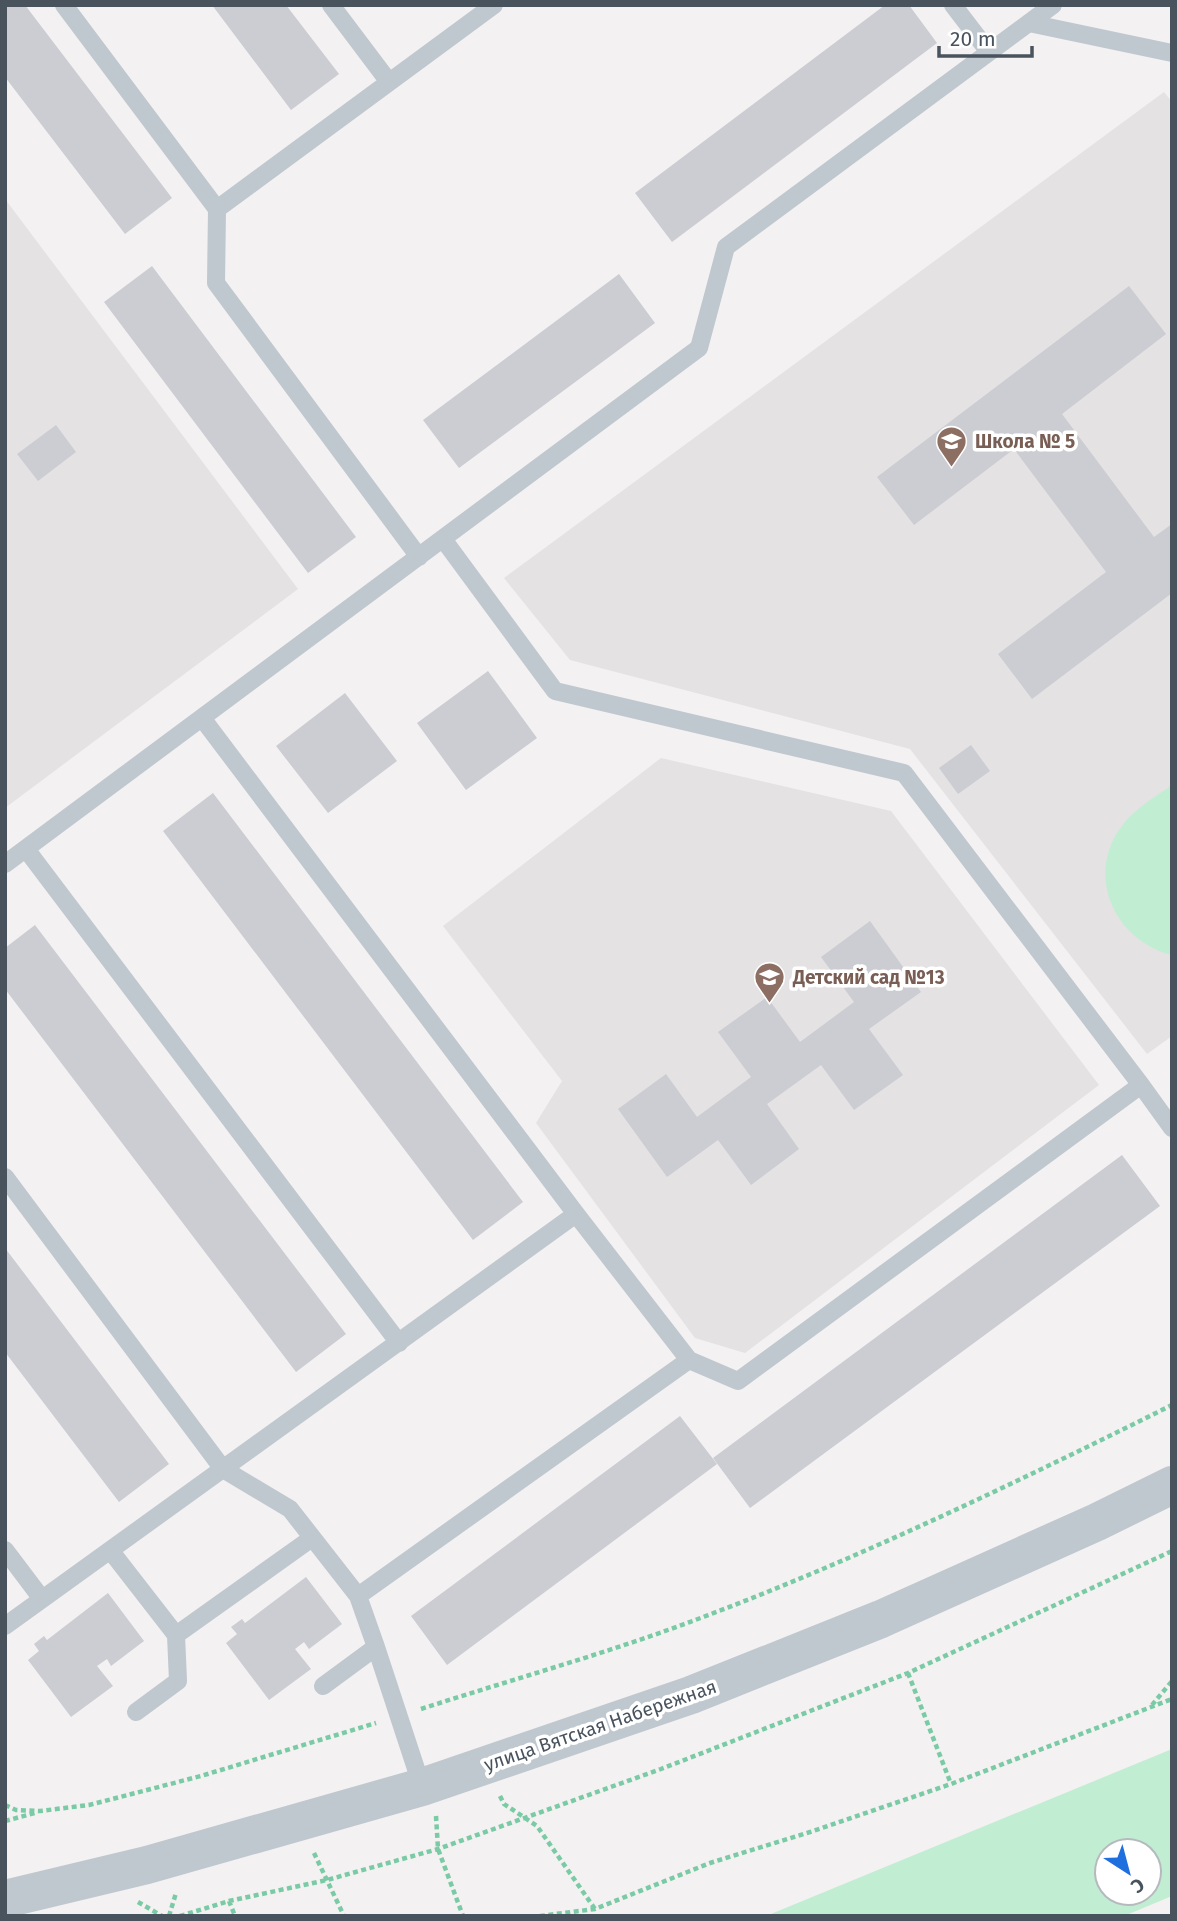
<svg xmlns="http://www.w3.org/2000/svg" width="1177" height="1921" viewBox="0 0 1177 1921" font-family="'Fira Sans',sans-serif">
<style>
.education{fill:#e4e2e2}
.green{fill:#c1eed3;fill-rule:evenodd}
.building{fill:#cbcdd3}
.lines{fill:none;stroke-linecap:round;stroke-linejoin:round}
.path{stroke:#7acba5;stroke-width:4.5;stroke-dasharray:5 3.5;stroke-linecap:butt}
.service{stroke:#bfc7cf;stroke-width:18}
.tertiary{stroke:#bfc7cf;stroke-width:38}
.labels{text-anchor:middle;stroke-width:7;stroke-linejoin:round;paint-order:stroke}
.education-label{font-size:19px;font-weight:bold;fill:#785e54;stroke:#fff;text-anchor:start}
.street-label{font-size:19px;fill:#49535d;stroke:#fff}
</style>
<rect width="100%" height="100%" fill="#f3f1f1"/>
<path class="education" d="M1164,92L1172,102V1036L1147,1054L910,749L570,660L504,578Z
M5,199L298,589L5,808Z
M661,758L891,811L1099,1085L745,1353L695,1338L536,1123L562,1081L443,926Z"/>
<path class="green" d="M1172,785V955C1115,941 1085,876 1121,827C1134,809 1155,797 1172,785Z
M1172,1749V1896L1124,1916H766ZM1107,1851H1149V1893H1107Z"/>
<path class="building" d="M5,5H25L172,198L125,234L5,77Z
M212,5H286L339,74L291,110Z
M885,5H909L937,43L672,242L635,193Z
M152,266L356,537L308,573L104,302Z
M619,274L655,323L459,468L423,420Z
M1129,286L1166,334L1062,414L1154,537L1172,524V593L1032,699L998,654L1106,572L1014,449L914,525L877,477Z
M56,425L76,452L38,481L17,454Z
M488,671L537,738L466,790L417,723Z
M345,693L397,761L328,813L276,746Z
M971,745L990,771L958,794L939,768Z
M213,793L523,1202L473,1240L163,831Z
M870,921L921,992L869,1029L903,1075L854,1110L821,1065L767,1104L799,1149L751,1185L718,1140L667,1177L618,1109L666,1074L697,1117L751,1077L718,1032L767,997L800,1042L854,1002L821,957Z
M35,925L346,1334L296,1372L5,989V948Z
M1122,1155L1160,1206L750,1508L713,1458Z
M5,1248L169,1464L119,1502L5,1352Z
M680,1416L717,1464L447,1665L411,1616Z
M306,1577L342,1624L309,1649L304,1642L295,1649L311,1669L269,1700L226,1643L237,1634L231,1627L242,1619L245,1623Z
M108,1593L144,1641L111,1666L107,1659L97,1666L113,1686L71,1717L28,1660L39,1651L34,1644L44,1636L47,1640Z"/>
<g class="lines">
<path class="path" d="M908,1673L951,1784
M1152,1705L1172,1681
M421,1709C507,1681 594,1657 679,1626C848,1564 1011,1485 1172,1405
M500,1796L504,1804L537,1826L595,1909
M5,1805L16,1810L40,1811L89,1805L201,1776L376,1723
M436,1816L438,1849L463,1916
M5,1821L35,1813
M314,1853L344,1916
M229,1901L235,1916
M138,1902L162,1916
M169,1916L176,1893
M180,1916L229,1901L327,1880L438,1849L661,1769L908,1673L1172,1551
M540,1916L595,1909L710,1863L810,1832L951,1784L1172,1699"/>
<path class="service" d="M64,5L217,209
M331,5L389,82
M953,5L989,52
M1029,23L1172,53
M419,557L216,283L217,209L494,5
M202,718L576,1214L689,1360L738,1381L1141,1085L904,773L555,691L443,539
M26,849L399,1343
M5,864L699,348L726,247L1053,5
M1141,1085L1172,1128
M5,1177L223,1469L290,1509L358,1596L376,1647
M5,1550L42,1599
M110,1550L176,1635L312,1538
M358,1596L689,1360
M5,1626L576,1214
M323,1686L376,1647L422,1787
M136,1712L178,1681L176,1635"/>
<path class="tertiary" d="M5,1899L147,1865L422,1787L691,1695L881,1619L1097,1522L1172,1485"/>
</g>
<defs>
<symbol id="school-pin" viewBox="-11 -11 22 30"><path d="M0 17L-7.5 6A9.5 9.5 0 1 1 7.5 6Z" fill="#8d6e63" stroke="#fff"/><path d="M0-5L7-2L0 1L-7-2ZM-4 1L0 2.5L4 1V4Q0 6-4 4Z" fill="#fff"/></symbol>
</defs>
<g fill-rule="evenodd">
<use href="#school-pin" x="934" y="424" width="35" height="47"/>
<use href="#school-pin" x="752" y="960" width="35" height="47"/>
</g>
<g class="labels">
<g class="education-label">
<text x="975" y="448">Школа № 5</text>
<text x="793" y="984">Детский сад №13</text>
</g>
<g class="street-label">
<text transform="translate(600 1725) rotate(-19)" y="7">улица Вятская Набережная</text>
</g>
</g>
<rect width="1177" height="1921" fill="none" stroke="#49535d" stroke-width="14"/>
<g transform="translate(1128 1872) rotate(144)"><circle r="33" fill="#ffffff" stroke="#b6babe" stroke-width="2"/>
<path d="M0-5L12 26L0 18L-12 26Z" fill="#206fde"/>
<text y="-10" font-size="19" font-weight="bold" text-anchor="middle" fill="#49535d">С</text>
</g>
<path d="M939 46v10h93v-10" fill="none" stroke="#49535d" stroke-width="3.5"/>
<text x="950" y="46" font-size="21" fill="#49535d" stroke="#ffffff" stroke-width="5" paint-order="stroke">20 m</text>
</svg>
